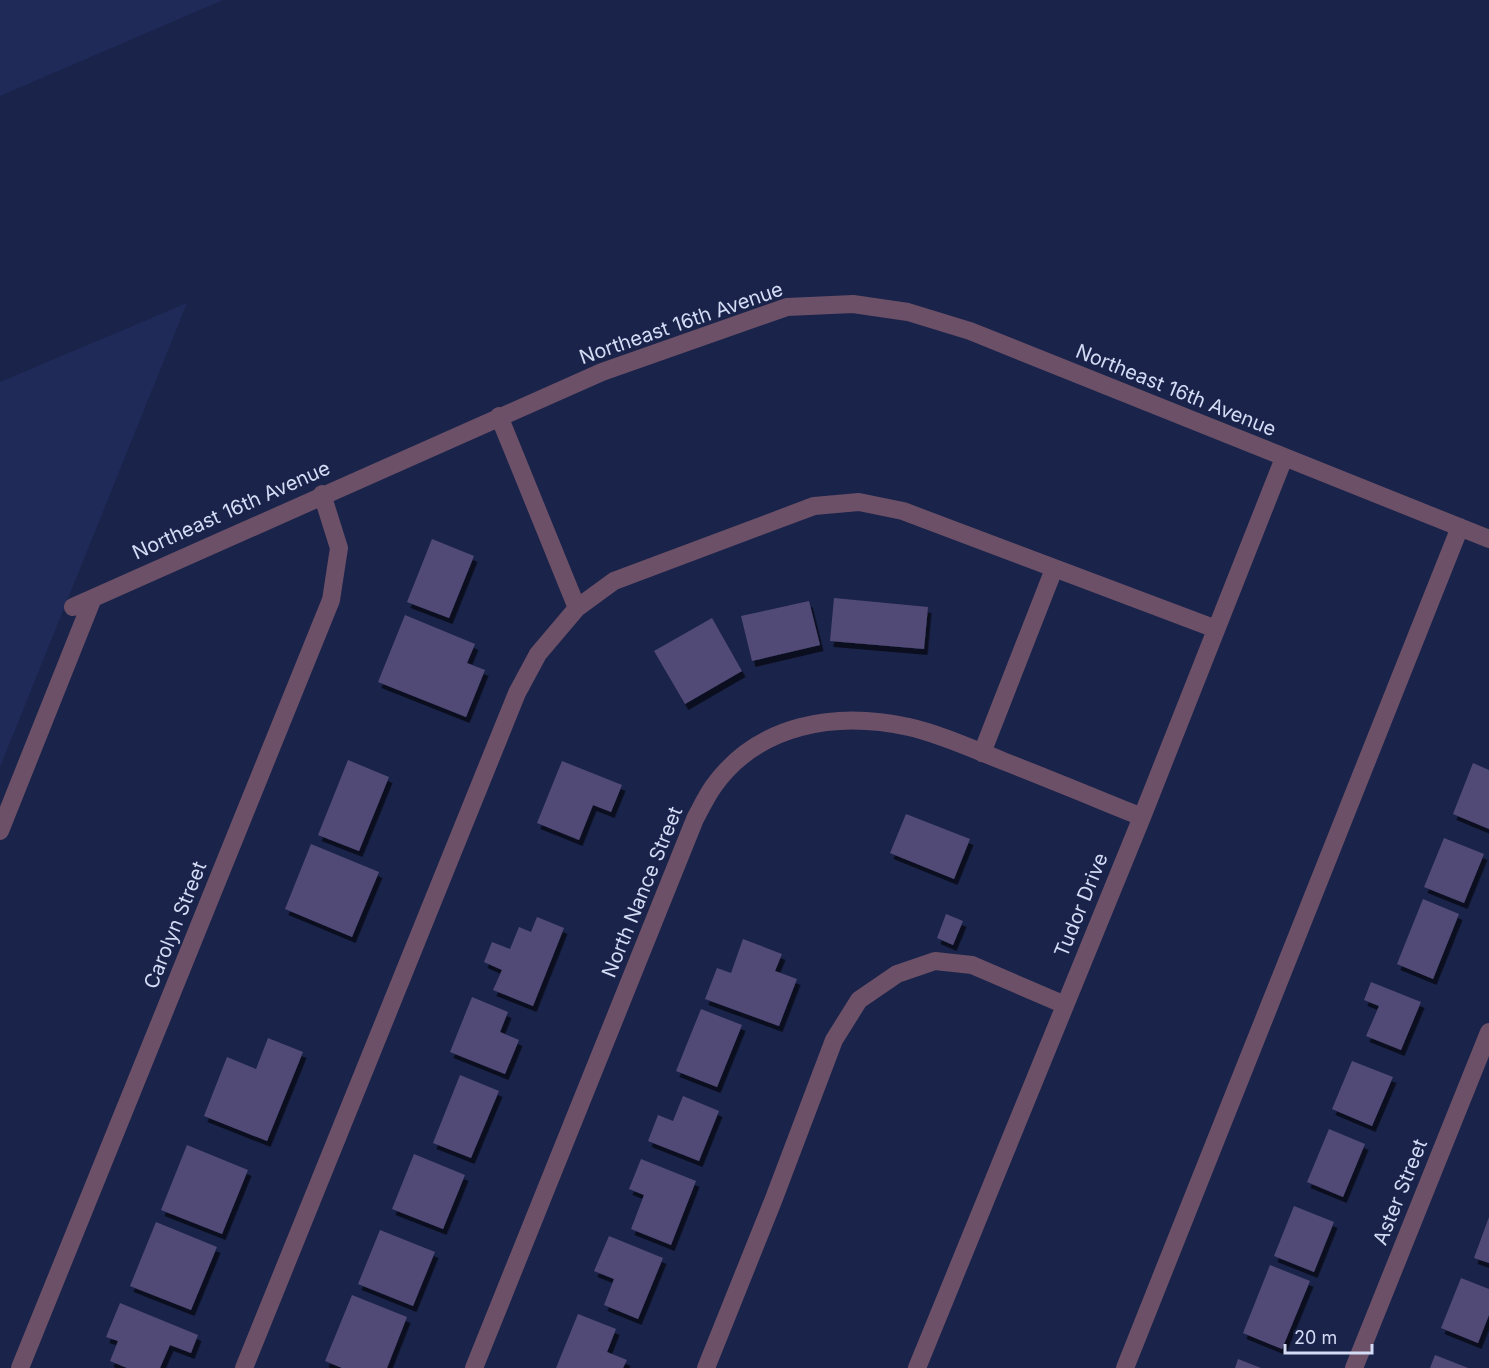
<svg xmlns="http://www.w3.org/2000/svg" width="1489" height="1368" viewBox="0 0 1489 1368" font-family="Inter,sans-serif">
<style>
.built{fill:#1f2a58}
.building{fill:#514a76;filter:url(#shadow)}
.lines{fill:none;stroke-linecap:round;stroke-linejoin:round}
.minor{stroke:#6b5067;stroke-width:18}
.labels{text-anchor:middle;stroke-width:4.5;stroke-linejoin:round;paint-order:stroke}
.street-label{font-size:20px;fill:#d3dbf5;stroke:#1a234a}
</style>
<defs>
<filter id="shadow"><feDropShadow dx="3.5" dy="6" stdDeviation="0" flood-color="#0009"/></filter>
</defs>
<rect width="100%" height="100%" fill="#1a234a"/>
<path class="built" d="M0,0H223L0,96Z
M187,303L0,767V382Z"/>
<path class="building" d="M432,539L474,556L449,618L407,602Z
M834,598L928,607L924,649L830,641Z
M809,601L820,645L752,661L741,616Z
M405,615L475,644L467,663L485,670L466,717L378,682Z
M712,618L742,671L685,704L654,651Z
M348,760L389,777L359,851L318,835Z
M562,761L622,785L611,812L593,805L579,840L537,823Z
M1473,763L1489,770V829L1453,814Z
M906,814L970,839L954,879L890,853Z
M1444,838L1484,854L1464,903L1424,887Z
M311,844L379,872L352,937L285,909Z
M1423,899L1459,914L1433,979L1397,964Z
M946,914L963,921L953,945L937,938Z
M537,917L564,928L533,1006L493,990L502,970L484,962L492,942L510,949L519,927L531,932Z
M743,939L782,954L775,971L797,979L779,1026L705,999L717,968L731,973Z
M1371,982L1421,1002L1401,1050L1366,1036L1379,1006L1364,1000Z
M472,997L508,1012L500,1032L519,1040L505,1074L450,1052Z
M701,1009L742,1025L717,1087L676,1071Z
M268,1038L303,1052L267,1141L204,1116L227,1057L256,1069Z
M1352,1061L1393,1077L1372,1126L1332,1109Z
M460,1075L499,1091L471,1158L433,1143Z
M683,1096L719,1111L699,1161L648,1141L658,1115L673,1121Z
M1329,1129L1365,1144L1343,1197L1307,1182Z
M187,1145L248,1170L222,1234L161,1210Z
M414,1154L465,1175L443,1229L392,1209Z
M641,1159L696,1181L671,1245L631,1229L644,1195L629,1189Z
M1294,1206L1334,1222L1314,1272L1274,1256Z
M1489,1217V1263L1474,1258Z
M156,1222L217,1247L191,1310L130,1286Z
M380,1230L435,1252L413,1306L358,1284Z
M609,1236L663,1258L638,1319L604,1305L614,1279L594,1271Z
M1270,1265L1310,1281L1282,1349L1243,1333Z
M1461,1278L1489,1289V1315L1478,1343L1441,1328Z
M352,1295L407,1317L387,1368H342L325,1361Z
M120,1303L198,1335L191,1353L170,1345L160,1368H127L110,1361L118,1341L106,1337Z
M578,1314L616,1329L607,1352L627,1360L623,1368H556Z
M1435,1355L1468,1368H1430Z
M1238,1359L1261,1368H1235Z"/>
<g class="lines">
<path class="minor" d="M499,416L577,608
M73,607L602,372L787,307L853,304L908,312L970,331L1489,539
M982,753L1054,569
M0,831L93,598
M20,1368L331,600L339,548L322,494
M244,1368L517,693L538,654L577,608L614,581L814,506L859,502L903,511L1216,629
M474,1368L695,819C701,808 706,797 713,787C758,723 837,711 909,727C940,734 973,749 1003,761C1049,779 1095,798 1142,817
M706,1368L773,1201L834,1040L859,1000L897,974L935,961L972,965L1065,1005
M917,1368L1142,817L1284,458
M1125,1368L1460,527
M1354,1368L1489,1032"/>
</g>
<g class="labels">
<g class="street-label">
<text transform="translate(681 323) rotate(-19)" y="7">Northeast 16th Avenue</text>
<text transform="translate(1176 390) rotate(22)" y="7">Northeast 16th Avenue</text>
<text transform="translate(231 510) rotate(-24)" y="7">Northeast 16th Avenue</text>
<text transform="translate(642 892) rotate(-68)" y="7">North Nance Street</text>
<text transform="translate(1081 905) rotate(-68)" y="7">Tudor Drive</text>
<text transform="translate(175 925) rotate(-68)" y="7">Carolyn Street</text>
<text transform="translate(1400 1192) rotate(-68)" y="7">Aster Street</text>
</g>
</g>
<path d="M1285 1344v9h87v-9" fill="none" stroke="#d3dbf5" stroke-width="3"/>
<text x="1294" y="1344" font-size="18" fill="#d3dbf5" stroke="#1a234a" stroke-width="4.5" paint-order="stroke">20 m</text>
</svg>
